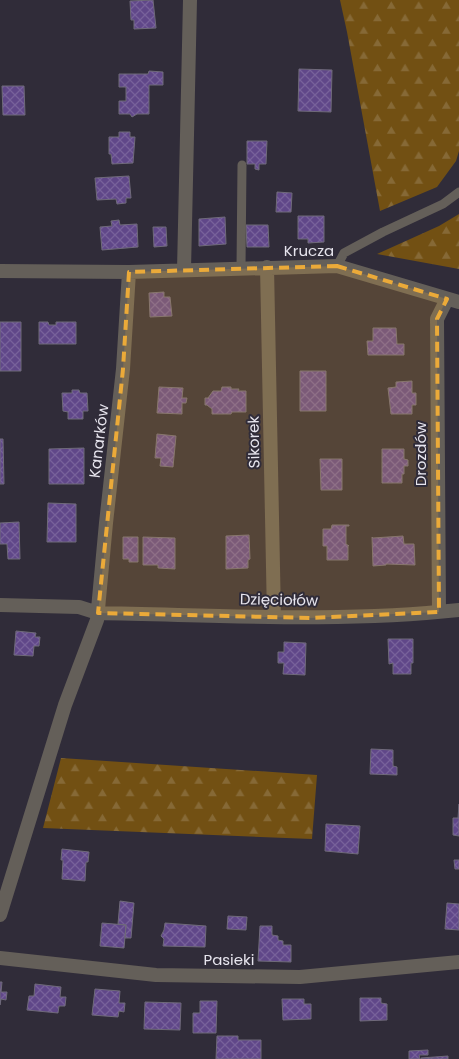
<svg xmlns="http://www.w3.org/2000/svg" width="459" height="1059" viewBox="0 0 459 1059" font-family="Poppins,sans-serif">
<style>
.forest{fill:url(#forest-firs)}
.building{fill:url(#building-cross-hatch);stroke:#6f6a7a}
.lines{fill:none;stroke-linecap:round;stroke-linejoin:round}
.service{stroke:#645f59;stroke-width:9}
.minor{stroke:#645f59;stroke-width:14}
.marked{fill:#ebaa39;fill-opacity:0.2;stroke:#ebaa39;stroke-width:4;stroke-dasharray:10 6;stroke-linejoin:round}
.labels{text-anchor:middle;stroke-width:4;stroke-linejoin:round;paint-order:stroke}
.street-label{font-size:15px;fill:#e7e5ee;stroke:#302c39}
</style>
<defs>
<pattern id="forest-firs" width="22" height="20" patternUnits="userSpaceOnUse" patternTransform="scale(1.25)"><rect width="22" height="20" fill="#725013"/><path d="M5 1l3.5 6h-7zM16 11l3.5 6h-7z" fill="#866936"/></pattern>
<pattern id="building-cross-hatch" width="8" height="8" patternUnits="userSpaceOnUse" patternTransform="scale(1.25)"><rect width="8" height="8" fill="#604789"/><path d="M0 0l8 8M0 8l8-8" fill="none" stroke="#77619a"/></pattern>
</defs>
<rect width="100%" height="100%" fill="#302c39"/>
<path class="forest" d="M340,0H459V151L456,161L437,187L380,211L347,32Z
M459,214V269L377,254L439,226Z
M61,758L317,775L312,839L43,828Z"/>
<path class="building" d="M153,0L156,28L134,29V20H131L130,1Z
M299,69L332,70L331,112L298,111Z
M149,71L163,72V85H149V114H137L132,117L130,114H119V101H126V87H119V74H148Z
M2,86H24L25,115H3Z
M119,132H130V137H135L133,163L112,164L111,154H109V137H119Z
M247,141H267L266,164H259V170L255,169V164H247Z
M129,176L131,198H126V203L117,204L116,199L97,200L95,178Z
M277,192L292,193L291,212H276Z
M298,216H324V242L308,243V239H298Z
M225,217L226,244L199,246V219Z
M119,220L120,225L137,224L138,247L102,250L100,227L112,226L111,221Z
M246,225H268L269,247H247Z
M153,227H166L167,246L154,247Z
M164,292V297H170L172,316L150,317L149,293Z
M0,322H21V371H0Z
M39,322H48L49,325H56V322H76V344H39Z
M373,328H396L397,344H404V355H368L367,341H373Z
M300,371H326V411H300Z
M412,381V393H416V405H412V414H391L388,388L396,387V382Z
M159,387L183,388L182,398H187L186,403H182V414L157,413Z
M222,387H231V389H239L238,391H246V412H232L231,414H212V409L207,405H205V398H208L213,391H221Z
M72,390H79L80,393H87L88,411H83V419H68V412L63,411L62,393H72Z
M157,434L176,436L173,467L160,466L161,458H155Z
M0,439H3L4,484H0Z
M84,448V484H49V449Z
M382,449H404V459L408,460V466H404V474H402V483H382Z
M320,459H342V490H321Z
M48,503L76,504V542H47Z
M19,522L20,559H8L7,544H0V523Z
M332,525H349V526H346V544L349,546L348,545V560H327V546H323V529H331Z
M249,535L250,559L248,560V568L226,569V536Z
M403,536L404,544H414L415,565L386,564V565L373,566L372,537L373,538Z
M123,537H138V562H129V559H123Z
M143,537L175,538V569L158,568V565H143Z
M16,631L36,633L35,637H40L39,646H34L33,656L14,655Z
M388,639H413V663H411V674H393V663L389,664Z
M284,642L306,643L305,675L283,674L284,663H278V652H284Z
M371,749L393,750V766L397,767V775L370,774Z
M459,804V836L453,835V818H458Z
M326,824L360,826L358,854L325,851Z
M62,849L89,852L88,862H86L85,881L62,879L63,860H61Z
M454,860H459V869H455Z
M120,901L134,903L131,938H125L126,925L118,924Z
M447,903L459,904V930L445,929Z
M228,916L247,917L246,930L227,929Z
M102,923L126,925L124,948L100,946Z
M165,923L206,926L205,947L163,946L164,939L161,936L164,930Z
M260,926H272V935L278,936V940L283,941V945H291V962L258,961Z
M0,982H2L1,992H7L6,1000L1,999L0,1005Z
M35,984L61,987L60,997H66L65,1006H59L58,1013L27,1010L29,996H34Z
M95,989L120,991L119,1003H125L124,1012L119,1011L118,1017L92,1015Z
M360,998H381V1003L387,1004V1020L360,1021Z
M282,999H304V1004H311V1019L283,1020Z
M200,1001H217L216,1033H193V1013H200Z
M145,1002L181,1003L180,1030L144,1029Z
M217,1036H238V1040H261V1059H216Z
M428,1050V1055H419L420,1059H409V1051Z
M448,1056V1059H421V1058Z"/>
<g class="lines">
<path class="service" d="M337,266L344,253L383,232L443,204L459,192
M241,268L242,165"/>
<path class="minor" d="M267,267L274,617
M184,270L190,0
M0,271L129,272L337,266L459,302
M0,605L79,607L98,613C218,615 339,623 459,610
M439,612L437,319L447,299
M0,915L65,705L97,620L106,523L123,369L129,272
M0,958L156,975L300,977L459,962"/>
</g>
<path class="marked" d="M337,266L447,299L437,319L439,612L310,618L98,613L123,369L129,272Z"/>
<g class="labels">
<g class="street-label">
<text x="309" y="256">Krucza</text>
<text transform="translate(99 441) rotate(-83)" y="5">Kanarków</text>
<text transform="translate(254 442) rotate(-91)" y="5">Sikorek</text>
<text transform="translate(421 454) rotate(-90)" y="5">Drozdów</text>
<text transform="translate(279 600) rotate(1)" y="5">Dzięciołów</text>
<text x="229" y="965">Pasieki</text>
</g>
</g>
</svg>
